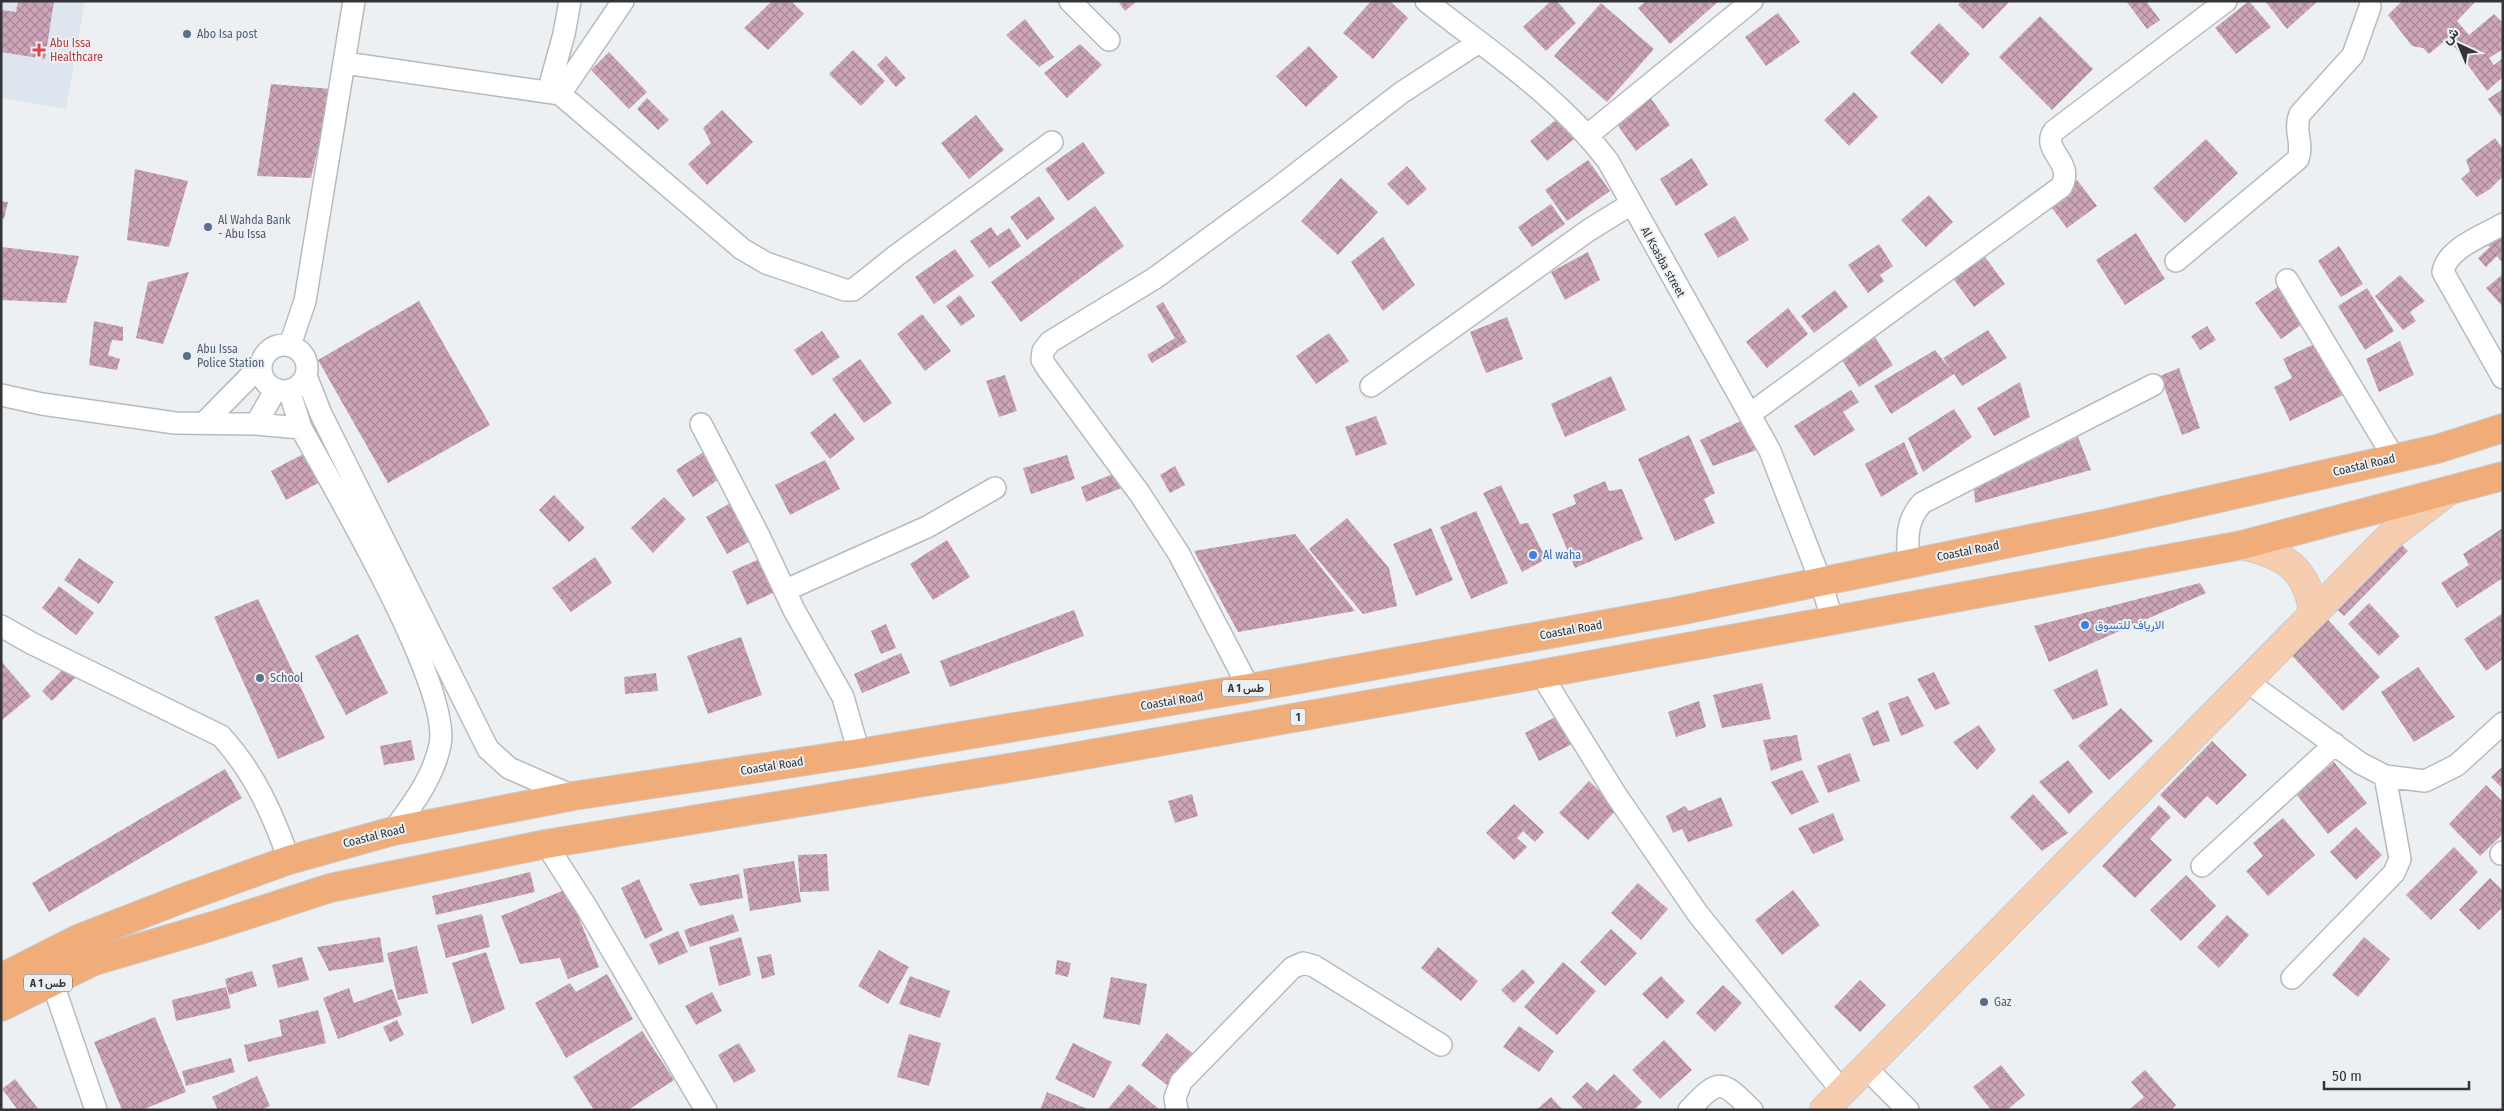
<svg xmlns="http://www.w3.org/2000/svg" width="2504" height="1111" viewBox="0 0 2504 1111" font-family="'Fira Sans Condensed',Vazirmatn,sans-serif">
<style>
.built{fill:#dde6ef}
.building{fill:url(#building-cross-hatch)}
.lines{fill:none;stroke-linecap:round;stroke-linejoin:round}
.street-casing{stroke:#b7bbbd;stroke-width:24}
.primary-casing{stroke:#cacacb;stroke-width:30}
.highway-casing{stroke:#cacacb;stroke-width:30}
.street{stroke:#fff;stroke-width:21}
.primary{stroke:#f6ceaf;stroke-width:28}
.highway{stroke:#f0ad79;stroke-width:28}
.service-dot{fill:#5c6f8a;stroke:#edf0f3;stroke-width:2}
.health-dot{fill:#e0444e;stroke:#edf0f3;stroke-width:2}
.shop-dot{fill:#3f7fe0;stroke:#edf0f3;stroke-width:2}
.labels{text-anchor:middle;stroke-width:4;stroke-linejoin:round;paint-order:stroke}
.shield{fill:#edf0f3;stroke:#6b6c6f;stroke-width:1}
.shield-label{font-size:11px;font-weight:bold;fill:#333436}
.service-label{font-size:12px;fill:#4e5e75;stroke:#edf0f3;text-anchor:start}
.health-label{font-size:12px;fill:#be3a42;stroke:#edf0f3;text-anchor:start}
.street-label{font-size:12px;fill:#333436;stroke:#edf0f3}
.shop-label{font-size:12px;fill:#366cbe;stroke:#edf0f3;text-anchor:start}
</style>
<defs>
<pattern id="building-cross-hatch" width="8" height="8" patternUnits="userSpaceOnUse" patternTransform="scale(1.25)"><rect width="8" height="8" fill="#cda5b8"/><path d="M0 0l8 8M0 8l8-8" fill="none" stroke="#a78796"/></pattern>
</defs>
<rect width="100%" height="100%" fill="#edf0f3"/>
<path class="built" d="M1,1H85L66,109L1,98Z"/>
<path class="building" d="M18,1H54L45,59L1,52V10L16,12Z
M772,1H791L804,14L768,50L744,28Z
M1118,1H1137L1125,11Z
M1371,1H1390L1408,18L1373,59L1343,33Z
M1551,1H1557L1576,23L1546,51L1523,27Z
M1646,1H1719L1670,44L1638,8Z
M1961,1H2010L1983,29L1958,5Z
M2126,1H2146L2160,20L2147,29Z
M2249,1L2271,27L2236,54L2215,28Z
M2265,1H2318L2287,29Z
M2402,1H2476L2457,21L2469,35L2494,14L2503,23V49L2489,58L2494,65L2503,58V77L2487,91L2448,38L2429,54L2423,48L2412,46L2388,15Z
M1601,3L1654,49L1607,102L1554,56Z
M1778,13L1800,42L1766,66L1745,37Z
M2040,16L2093,69L2052,110L1999,57Z
M1025,19L1054,57L1039,67L1006,35Z
M1939,23L1970,54L1942,84L1910,53Z
M1080,44L1102,65L1067,98L1044,73Z
M1309,46L1338,77L1306,107L1276,76Z
M853,50L885,81L861,106L829,74Z
M609,52L647,92L629,109L591,70Z
M886,56L906,78L896,87L877,65Z
M271,84L332,89L311,178L257,176Z
M2503,89V119L2488,99Z
M1854,92L1878,117L1849,146L1824,120Z
M1650,97L1670,125L1636,151L1616,123Z
M647,98L669,120L658,130L637,109Z
M722,110L753,142L707,185L688,164L711,143L703,128Z
M976,115L1004,150L969,179L941,143Z
M1557,119L1574,139L1547,161L1530,141Z
M2495,138L2503,149V176L2490,189L2477,197L2461,179L2470,171L2466,160Z
M2206,139L2238,173L2185,223L2153,188Z
M1083,142L1105,173L1068,201L1045,169Z
M1692,158L1708,185L1676,206L1660,179Z
M1588,160L1610,191L1567,221L1545,190Z
M1407,166L1427,189L1408,206L1387,184Z
M135,169L188,181L169,247L127,240Z
M1341,178L1378,212L1338,255L1301,221Z
M2077,180L2097,206L2067,228L2048,203Z
M1929,195L1953,222L1926,247L1901,220Z
M1039,196L1055,219L1027,240L1010,217Z
M1,201L8,202L4,219L1,218Z
M1551,204L1565,224L1532,247L1518,227Z
M1095,206L1124,246L1021,322L991,282Z
M1735,216L1749,240L1718,258L1704,234Z
M991,227L997,236L1009,228L1021,246L989,268L970,241Z
M2503,229V260L2501,261L2497,256L2486,267L2478,258L2490,247L2485,242Z
M2136,233L2165,279L2125,305L2096,260Z
M1383,237L1415,285L1383,311L1351,262Z
M1879,244L1893,266L1880,275L1884,281L1868,293L1848,265Z
M2339,246L2363,284L2341,297L2318,261Z
M1,247L79,256L66,303L1,300Z
M955,249L974,276L934,304L915,277Z
M1588,252L1600,280L1565,300L1551,272Z
M1983,254L2005,284L1974,307L1952,277Z
M189,272L163,344L136,338L148,282Z
M2503,274V307L2486,288Z
M2400,275L2425,301L2410,312L2416,321L2403,330L2375,296Z
M2279,286L2305,322L2281,339L2255,303Z
M2367,288L2394,331L2365,350L2338,306Z
M1835,290L1848,307L1814,333L1801,316Z
M960,295L975,316L961,326L946,306Z
M419,301L490,425L388,483L318,360Z
M1163,302L1187,342L1152,363L1147,355L1175,338L1156,306Z
M1788,308L1808,334L1767,368L1746,342Z
M922,314L951,351L925,371L897,334Z
M1507,317L1523,359L1486,373L1470,332Z
M94,321L123,327V341L112,340L108,355L120,359L117,370L89,365Z
M2207,326L2216,340L2200,350L2191,336Z
M1988,330L2007,358L1962,386L1954,374L1891,414L1874,386L1935,350L1951,370L1943,358Z
M822,331L840,357L812,376L794,350Z
M1871,331L1893,365L1859,387L1837,352Z
M1329,333L1349,361L1316,384L1296,356Z
M2400,341L2414,375L2379,392L2366,359Z
M2318,342L2343,395L2290,421L2274,387L2292,378L2283,359Z
M860,359L892,403L864,423L832,379Z
M2179,368L2200,428L2182,435L2160,376Z
M1005,375L1017,411L999,417L986,381Z
M1611,376L1626,410L1565,437L1551,404Z
M2020,382L2030,417L1994,436L1977,408Z
M1851,390L1859,402L1843,412L1855,430L1814,456L1794,426Z
M1954,409L1972,437L1923,472L1908,438Z
M835,413L855,439L830,459L810,433Z
M1376,416L1387,444L1356,456L1345,427Z
M1745,419L1759,449L1713,466L1700,440Z
M1689,435L1715,493L1704,499L1715,523L1675,541L1638,459Z
M2078,437L2091,470L1975,503L1974,489Z
M1904,442L1918,474L1881,497L1865,464Z
M708,449L725,475L693,497L676,470Z
M307,452L322,481L286,500L271,471Z
M1067,455L1075,479L1031,494L1023,468Z
M825,460L840,489L790,515L775,485Z
M1175,466L1185,485L1170,493L1160,475Z
M1118,472L1124,487L1086,502L1081,487Z
M1605,481L1609,491L1622,489L1643,539L1575,568L1552,514L1576,504L1573,495Z
M1501,485L1520,524L1528,523L1546,559L1522,572L1483,493Z
M554,495L585,528L569,542L539,510Z
M664,497L686,519L653,553L631,528Z
M734,501L754,539L727,554L706,517Z
M1476,511L1508,583L1471,599L1440,527Z
M1347,518L1389,568L1397,606L1363,614L1309,549Z
M1431,528L1453,580L1416,596L1393,544Z
M2503,528V578L2457,608L2441,583L2469,565L2463,554Z
M1295,534L1355,611L1238,632L1194,551Z
M2395,538L2408,551L2344,616L2331,604Z
M947,540L970,577L933,600L910,564Z
M595,557L612,583L571,612L552,588Z
M79,558L114,582L99,604L64,580Z
M762,558L777,591L747,605L732,571Z
M2200,583L2206,593L2049,662L2034,626Z
M59,586L94,613L76,635L42,608Z
M258,599L325,738L278,759L214,617Z
M2369,603L2400,636L2379,656L2348,624Z
M1074,610L1084,636L950,687L940,661Z
M2503,613V659L2486,671L2464,639Z
M2323,614L2380,677L2343,711L2285,648Z
M886,624L896,648L881,654L871,631Z
M358,634L388,693L346,715L315,656Z
M741,637L762,695L708,714L687,656Z
M901,653L910,673L862,693L854,674Z
M1,661L31,696L1,721Z
M67,665L77,676L52,701L42,691Z
M2418,667L2455,717L2414,742L2381,692Z
M2097,669L2108,705L2073,720L2053,690Z
M1934,672L1950,704L1935,710L1917,679Z
M656,673L658,691L625,694L624,677Z
M1762,683L1771,719L1722,728L1713,695Z
M1908,696L1924,726L1901,736L1888,703Z
M1699,701L1706,727L1676,737L1668,712Z
M2121,708L2153,741L2109,780L2078,746Z
M1878,710L1890,741L1873,746L1862,718Z
M1559,715L1574,743L1539,761L1525,733Z
M1979,725L1996,750L1977,770L1953,742Z
M1797,735L1802,760L1771,771L1763,740Z
M411,740L415,760L384,765L380,746Z
M2212,741L2247,775L2217,805L2207,796L2185,819L2160,795Z
M1850,753L1860,781L1828,793L1817,766Z
M2068,760L2093,792L2069,814L2039,782Z
M2334,762L2367,803L2328,834L2296,794Z
M2503,766V789L2491,777Z
M225,769L242,798L49,912L32,883Z
M1802,770L1819,802L1791,815L1771,782Z
M1589,781L1618,808L1588,840L1559,813Z
M2486,785L2503,802V834L2480,856L2449,824Z
M1192,794L1198,816L1175,823L1168,801Z
M2033,794L2068,833L2042,851L2010,817Z
M1721,797L1733,826L1688,842L1682,829L1673,833L1666,816L1685,806L1689,811Z
M1514,804L1544,832L1535,842L1523,831L1517,838L1527,847L1514,860L1486,833Z
M2159,805L2171,817L2150,839L2172,860L2135,898L2102,866Z
M1833,813L1844,840L1813,854L1798,828Z
M2283,818L2315,855L2268,896L2246,871L2263,856L2253,843Z
M2356,827L2382,855L2356,880L2330,852Z
M2454,847L2478,872L2431,920L2406,895Z
M827,854L829,891L800,892L798,855Z
M794,861L801,902L750,911L743,869Z
M530,872L535,892L436,915L432,896Z
M739,874L743,898L700,906L689,884Z
M2186,875L2216,906L2181,941L2150,910Z
M2490,878L2503,891V907L2479,930L2459,910Z
M639,879L663,930L645,939L621,888Z
M1638,883L1668,909L1641,940L1611,913Z
M567,889L599,967L568,979L560,958L520,964L501,916Z
M1793,890L1820,925L1782,955L1755,920Z
M482,914L490,947L446,958L437,925Z
M733,914L739,931L690,947L684,930Z
M2227,915L2249,935L2219,968L2197,947Z
M1611,929L1637,953L1605,986L1580,962Z
M678,931L688,952L659,965L649,944Z
M380,937L384,962L329,971L317,947Z
M741,937L751,975L719,986L709,947Z
M2364,937L2390,959L2358,997L2332,975Z
M417,946L428,993L398,1000L387,953Z
M1438,947L1478,981L1461,1001L1421,968Z
M879,950L909,967L888,1004L858,986Z
M486,952L505,1009L472,1024L452,963Z
M771,954L775,975L762,979L757,957Z
M302,957L309,980L278,988L272,965Z
M1057,960L1071,963L1068,977L1055,974Z
M1563,962L1596,991L1557,1035L1524,1007Z
M1523,969L1535,982L1514,1003L1501,990Z
M252,971L257,986L229,995L225,979Z
M607,974L633,1019L566,1058L535,1003L570,983L576,992Z
M910,976L950,991L940,1018L899,1004Z
M1661,976L1685,1001L1667,1019L1642,994Z
M1111,977L1147,984L1140,1025L1103,1018Z
M1860,980L1886,1005L1860,1032L1834,1007Z
M1723,985L1742,1003L1715,1032L1696,1013Z
M226,987L231,1008L176,1021L172,1000Z
M349,988L354,1003L392,989L402,1015L338,1039L323,998Z
M712,992L722,1011L696,1025L685,1006Z
M318,1010L326,1043L248,1062L244,1045L282,1036L279,1020Z
M155,1017L186,1092L142,1110H122L94,1042Z
M397,1020L404,1035L390,1042L383,1027Z
M1519,1026L1554,1051L1539,1072L1503,1047Z
M642,1031L674,1080L628,1110H594L573,1077Z
M1167,1033L1196,1056L1171,1088L1141,1065Z
M909,1034L941,1043L929,1086L897,1077Z
M1664,1040L1692,1070L1660,1099L1632,1070Z
M739,1043L756,1071L734,1083L718,1055Z
M1073,1043L1112,1062L1094,1098L1055,1079Z
M231,1058L235,1072L186,1086L182,1071Z
M2001,1065L2025,1095L2007,1110H1991L1973,1087Z
M2145,1070L2176,1105L2171,1110H2129L2144,1097L2131,1082Z
M1614,1074L1642,1102L1634,1110H1584L1572,1097L1587,1082L1597,1091Z
M257,1076L270,1106L261,1110H218L212,1097Z
M15,1079L39,1110H18L2,1089Z
M1129,1084L1160,1110H1107Z
M1047,1092L1090,1110H1040Z
M1551,1097L1563,1110H1536Z"/>
<g class="lines">
<defs>
<path id="street" d="M1070,1L1109,40
M1426,1C1489,51 1559,96 1608,161L1770,451L1821,582L1832,619
M345,63L560,94L742,249L766,263L845,290H853L897,255L1052,142
M548,92L564,34L570,1
M560,94L623,1
M1588,135L1752,1
M2503,224C2483,236 2447,248 2443,272L2503,378
M2176,261L2298,159C2304,143 2293,131 2300,114L2353,55L2370,7
M2287,280L2394,458
M290,345L305,301L354,1
M261 368a23 23 0 1 1 46 0a23 23 0 1 1-46 0Z
M306,376L321,414L488,749L509,768L573,796
M1371,386L1589,230L1631,204
M289,390L301,428C333,487 452,687 440,745C433,778 413,804 393,831
M1,395L42,404L175,423L256,424L301,428
M1750,414L2061,187C2076,162 2040,151 2054,131L2226,1
M204,423L261,365
M256,424L276,389
M701,424L758,534L794,610L843,697L859,753
M1908,563C1908,538 1905,522 1922,503L2153,385
M786,590L927,527L995,488
M1,626L31,643L221,736C254,772 273,814 289,860
M1541,674L1616,795L1698,914L1842,1091
M2246,681L2360,763L2385,776L2400,859L2394,873L2292,978
M1249,688L1179,554L1140,494L1047,368L1042,360L1043,351L1050,342L1155,278L1274,191L1401,93L1479,42
M2385,776L2425,781L2457,765L2503,723
M546,844L587,908L706,1110
M2501,854L2503,852
M2202,866L2335,744
M52,981L96,1110
M1866,1068L1908,1110
M1177,1110L1175,1098L1181,1082L1292,968L1303,963L1314,966L1441,1045
M1689,1110C1720,1077 1721,1080 1752,1110"/>
<path id="primary" d="M2242,545C2283,554 2308,568 2313,613
M1824,1110L2392,534L2447,492"/>
<path id="highway" d="M1,978L78,939L186,897L289,860L393,831L573,796L859,753L1249,688L1678,611L2108,523L2437,449L2503,428
M1,1007L94,961L213,926L330,888L546,844L1045,762L1541,674L2242,545L2503,476"/>
</defs>
<use href="#street" class="street-casing"/>
<use href="#primary" class="primary-casing"/>
<use href="#highway" class="highway-casing"/>
<use href="#street" class="street"/>
<use href="#primary" class="primary"/>
<use href="#highway" class="highway"/>
</g>
<g class="service-dot">
<circle cx="187" cy="34" r="5"/>
<circle cx="208" cy="227" r="5"/>
<circle cx="187" cy="356" r="5"/>
<circle cx="260" cy="678" r="5"/>
<circle cx="1984" cy="1002" r="5"/>
</g>
<path class="health-dot" d="M36.5 42.5h5v5h5v5h-5v5h-5v-5h-5v-5h5z"/>
<g class="shop-dot">
<circle cx="1533" cy="555" r="5"/>
<circle cx="2085" cy="625" r="5"/>
</g>
<g class="labels">
<g class="shield">
<rect x="1222" y="679.5" width="48" height="17" rx="4"/>
<rect x="1290.5" y="708.5" width="15" height="17" rx="4"/>
<rect x="24" y="974.5" width="48" height="17" rx="4"/>
</g>
<g class="shield-label">
<text x="1246" y="692">A 1 طس</text>
<text x="1298" y="721">1</text>
<text x="48" y="987">A 1 طس</text>
</g>
<g class="service-label">
<text x="197" y="38">Abo Isa post</text>
<text x="218" y="224">Al Wahda Bank<tspan x="218" dy="14">- Abu Issa</tspan></text>
<text x="197" y="353">Abu Issa<tspan x="197" dy="14">Police Station</tspan></text>
<text x="270" y="682">School</text>
<text x="1994" y="1006">Gaz</text>
</g>
<g class="health-label">
<text x="50" y="47">Abu Issa<tspan x="50" dy="14">Healthcare</tspan></text>
</g>
<g class="street-label">
<text transform="translate(1663 262) rotate(61)" y="4">Al Ksasba street</text>
<text transform="translate(2364 465) rotate(-13)" y="4">Coastal Road</text>
<text transform="translate(1968 551) rotate(-11)" y="4">Coastal Road</text>
<text transform="translate(1571 630) rotate(-10)" y="4">Coastal Road</text>
<text transform="translate(1172 701) rotate(-9)" y="4">Coastal Road</text>
<text transform="translate(772 766) rotate(-9)" y="4">Coastal Road</text>
<text transform="translate(374 836) rotate(-14)" y="4">Coastal Road</text>
</g>
<g class="shop-label">
<text x="1543" y="559">Al waha</text>
<text x="2095" y="629">الارياف للتسوق</text>
</g>
</g>
<rect width="2504" height="1111" fill="none" stroke="#333436" stroke-width="5"/>
<g transform="translate(2459 45) rotate(316)" stroke="#edf0f3" stroke-width="4" paint-order="stroke">
<path d="M0-4L9 19L0 12L-9 19Z" fill="#333436"/>
<text y="-8" font-size="14" font-weight="bold" text-anchor="middle" fill="#333436">ش</text>
</g>
<path d="M2324 1081v8h145v-8" fill="none" stroke="#333436" stroke-width="2.5"/>
<text x="2332" y="1081" font-size="15" fill="#333436" stroke="#edf0f3" stroke-width="4" paint-order="stroke">50 m</text>
</svg>
